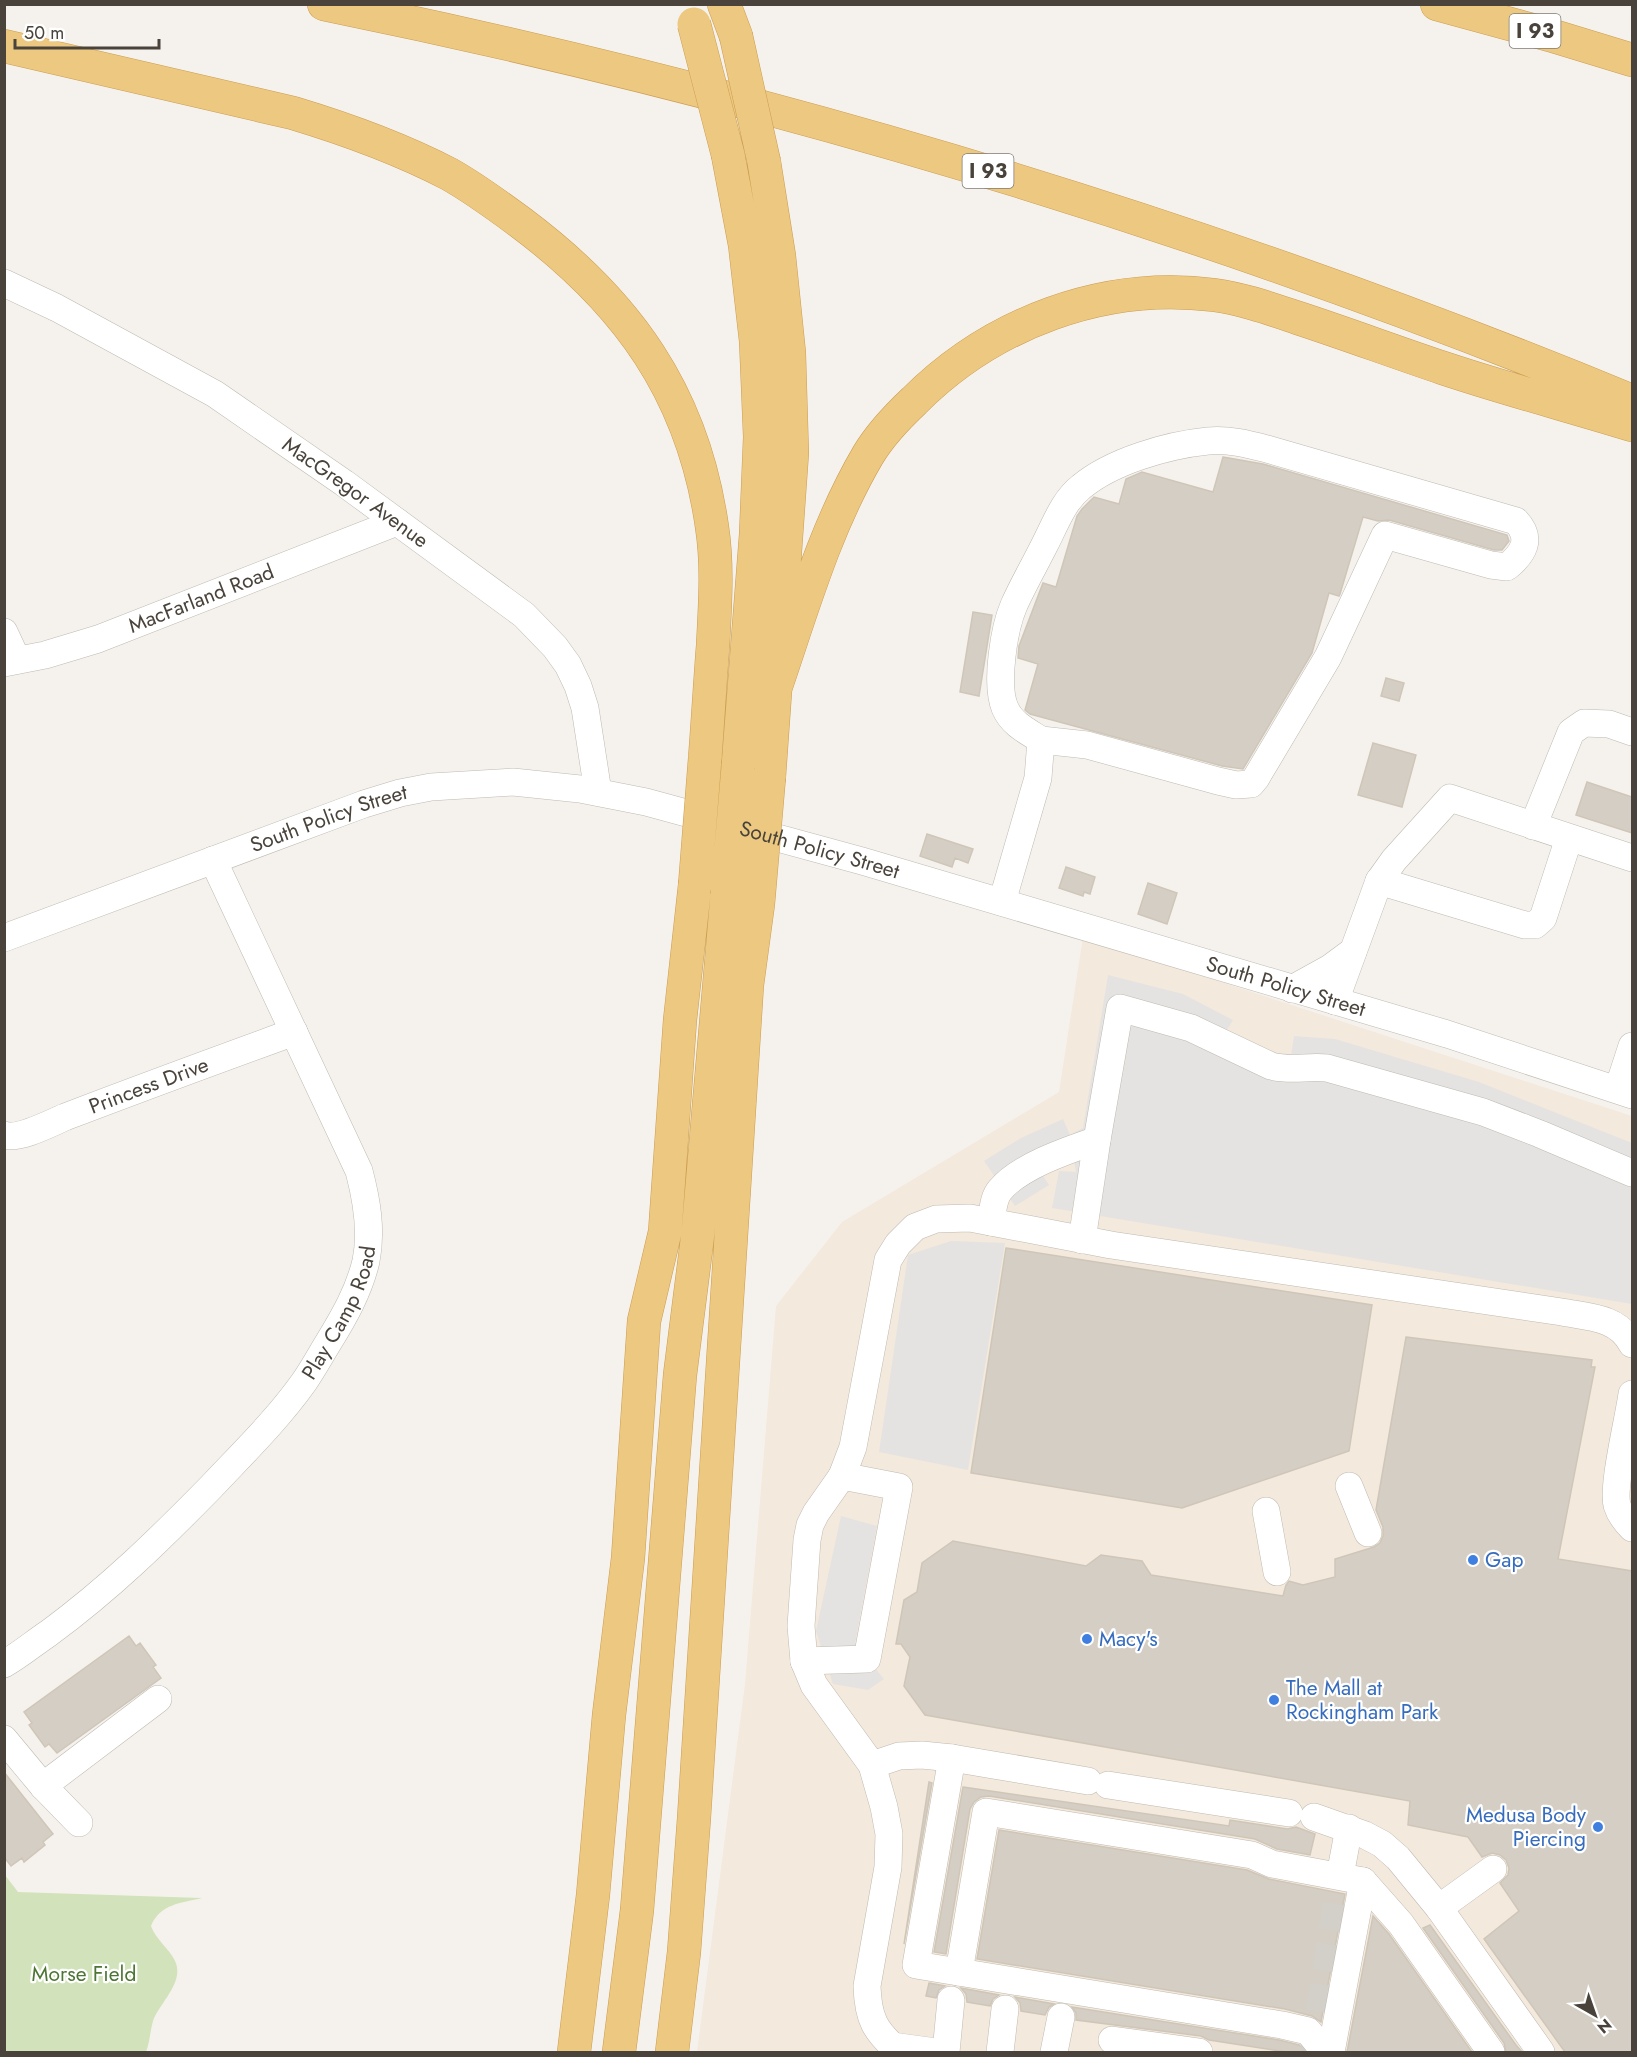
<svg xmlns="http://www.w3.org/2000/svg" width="1637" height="2057" viewBox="0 0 1637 2057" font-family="Jost,sans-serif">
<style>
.commercial{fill:#f3e9dc}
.green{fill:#d2e3bb}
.parking{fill:#e4e3e1}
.building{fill:#d5cec4;stroke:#cfc6b8;stroke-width:1.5}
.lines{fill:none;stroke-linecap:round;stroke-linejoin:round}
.minor-tunnel{stroke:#d3cfc9;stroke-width:27;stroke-dasharray:27 14;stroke-linecap:butt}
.minor-casing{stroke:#bfbab1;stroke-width:28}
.highway-casing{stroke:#cc9d50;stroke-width:34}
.minor{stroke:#fff;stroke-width:27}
.highway{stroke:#edc880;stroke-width:33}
.highway-bridge-casing{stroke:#cc9d50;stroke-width:34;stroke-linecap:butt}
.highway-bridge{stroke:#edc880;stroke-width:33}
.shop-dot{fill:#3f7fe0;stroke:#fff;stroke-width:2}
.labels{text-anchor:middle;stroke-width:4.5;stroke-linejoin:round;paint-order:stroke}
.shield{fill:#fff;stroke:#807b76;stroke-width:1.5}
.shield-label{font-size:20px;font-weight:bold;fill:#49433b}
.street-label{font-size:21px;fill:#49433b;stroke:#fff}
.shop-label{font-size:21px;fill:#366cbe;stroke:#fff;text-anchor:start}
.park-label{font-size:21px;fill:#4d7534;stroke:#fff}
</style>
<rect width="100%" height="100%" fill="#f5f2ed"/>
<path class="commercial" d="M1083,937L1632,1116V2052H697L745,1684L776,1306L842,1222L1059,1092Z"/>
<path class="green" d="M5,1875L18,1892L202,1898C181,1903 160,1904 151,1926C156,1940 169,1948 175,1961C185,1982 160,2002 153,2021C150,2031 150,2042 146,2052H5Z"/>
<path class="parking" d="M1108,975L1183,994L1233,1020L1224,1035L1259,1049L1291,1056L1294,1036L1335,1039L1479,1082L1632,1143V1304L1052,1208L1059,1171L1076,1172L1074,1161L1040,1171L1049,1185L1015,1206L984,1161L1021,1138L1063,1119L1070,1135L1083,1128Z
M951,1241L1005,1243L968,1470L879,1452L908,1255Z
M841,1516L877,1526L855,1644L884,1679L868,1690L833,1684L816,1631Z"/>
<path class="building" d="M1223,457L1263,464L1507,535L1509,541L1502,550H1494L1389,520L1378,521L1363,517L1340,594L1339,596L1329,593L1312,653L1243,769L1222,766L1030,714L1025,710L1038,664L1018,658L1019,646L1043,583L1056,587L1077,516L1082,509L1094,497L1119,504L1126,479L1142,472L1213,492Z
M973,612L992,615L979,696L960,692Z
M1386,678L1404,683L1399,701L1381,696Z
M1373,743L1416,755L1402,807L1358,795Z
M1587,782L1632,797V833L1576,815Z
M927,834L973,849L968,863L955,858L952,867L920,856Z
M1066,867L1095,877L1090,894L1084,892L1083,896L1059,888Z
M1148,883L1177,893L1167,924L1138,914Z
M1006,1248L1372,1305L1349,1451L1182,1508L971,1473Z
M1406,1337L1592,1360L1591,1367H1595L1558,1559L1632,1571V2052H1565L1484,1939L1519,1911L1500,1883L1508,1875L1509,1868L1506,1860L1500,1855L1492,1853L1482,1857L1468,1837L1408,1825L1410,1801L925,1715L904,1686L910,1657L901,1644H896L904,1600L917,1592L922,1563L953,1541L1086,1566L1101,1555L1142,1561L1151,1575L1283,1596L1286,1585L1289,1581L1303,1585L1335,1577V1559L1374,1547L1380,1543L1383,1536V1527L1376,1510Z
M129,1636L136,1646L140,1643L156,1665L153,1667L161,1678L57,1753L49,1744L45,1747L29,1725L32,1723L24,1712Z
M4,1772L53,1834L43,1842L45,1845L24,1862L22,1858L11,1866L4,1857Z
M929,1782L932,1783L904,1944Z
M963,1787L1229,1826L1230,1820L1287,1829L1296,1827L1315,1834L1310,1855L1277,1849L1255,1839L989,1796L981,1797L974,1802L970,1809L946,1954L934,1952Z
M999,1830L1247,1870L1269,1879L1345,1894L1321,2022L1312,2016L1285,2009L977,1959Z
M1373,1916L1389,1934L1472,2052H1347Z
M1430,1925L1516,2045L1522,2052H1506L1504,2043L1423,1928Z
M929,1983L945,1986L939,1990L936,1998L926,1996Z
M961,1988L999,1995L993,1999L990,2006L967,2002L966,1994Z
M1015,1997L1054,2004L1049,2007L1045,2015L1021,2011L1020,2003Z
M1072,2007L1279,2040L1299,2045L1305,2052H1286L1209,2040L1201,2036L1076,2020V2013Z"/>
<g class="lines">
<path class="minor-tunnel" d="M1313,2052L1342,1865"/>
<defs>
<g id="minor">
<path id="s1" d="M4,283L57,308L215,394L344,483L524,615L555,647L568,665L578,686L585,708L598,792"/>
<path d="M4,632L17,660"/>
<path id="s2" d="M4,663L45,655L98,639L397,522"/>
<path d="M1533,826L1571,732L1584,723L1609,724L1632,732"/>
<path d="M1379,881L1525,925H1535L1543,918L1569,838"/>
<path d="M1002,902L1038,778L1041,740C1027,731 1012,724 1005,708C995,684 1004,628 1014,605C1023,585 1035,564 1045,544C1055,525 1063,501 1081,487C1112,461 1168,445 1208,441C1228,439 1248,444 1267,449L1516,521C1533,539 1523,554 1507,567L1491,565L1385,535L1328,657L1256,778L1251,784L1236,785L1218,781L1087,745L1041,740"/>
<path id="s3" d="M4,938L364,804L400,793L431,787L513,782L580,789L646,802L862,861L1447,1034L1632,1095"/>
<path d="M1292,989L1330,968L1353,951"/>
<path d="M1335,1001L1379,881L1394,860L1450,798L1632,858"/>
<path d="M1618,1089L1632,1046"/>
<path id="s4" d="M4,1135C19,1140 51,1123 65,1117C141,1088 217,1060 294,1032"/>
<path d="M991,1222C993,1211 993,1198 1000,1190C1020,1166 1068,1150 1097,1140L1120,1008L1191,1028L1271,1066C1290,1071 1308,1066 1327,1068L1483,1112L1540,1134L1632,1173"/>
<path d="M1082,1240L1097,1140"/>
<path d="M1632,1394C1629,1417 1612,1486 1617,1505C1620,1515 1625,1521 1632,1528"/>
<path d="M842,1476L816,1513L810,1525L807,1540L801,1626L804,1661L814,1685L872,1765L884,1807L889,1834L888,1867L867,1986C868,2019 875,2031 899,2052"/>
<path d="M1349,1486L1368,1533"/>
<path d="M1266,1511L1277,1572"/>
<path d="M804,1661L867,1659L899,1487L842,1476L853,1447L888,1260L898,1244L915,1227L936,1219L970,1218L1111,1245L1562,1312C1589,1317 1618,1317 1632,1344"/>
<path id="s5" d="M4,1664C20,1655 34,1643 49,1633C110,1588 158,1541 211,1487C243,1453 277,1420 304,1382C313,1369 320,1356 328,1343C344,1317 359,1291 366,1261C372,1231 367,1201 359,1171L213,860"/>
<path d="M4,1739L43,1786L79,1823"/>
<path d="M952,1758L916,1965L1282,2025L1308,2031L1325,2052"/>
<path d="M872,1765L899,1756L922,1755L952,1758L1088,1781"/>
<path d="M1108,1785L1289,1813"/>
<path d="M43,1786L158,1699"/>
<path d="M1314,1817L1365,1835L1382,1844L1398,1858L1439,1908L1541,2052"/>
<path d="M1342,1865L1349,1828"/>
<path d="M1439,1908L1493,1869"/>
<path d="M959,1972L986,1812L1252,1855L1272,1864L1363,1881L1401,1924L1491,2052"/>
<path d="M1112,2040L1199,2052"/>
<path d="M892,2046L936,2052"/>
<path d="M946,2052L951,2000"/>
<path d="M1000,2052L1005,2009"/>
<path d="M1054,2052L1061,2017"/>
<path d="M1331,2052L1363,1881"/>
</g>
<path id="highway" d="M324,4C775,96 1207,226 1632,401
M724,4L736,36
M1437,4L1550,35L1632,60
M4,46L293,113C346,129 399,148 449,174C474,188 497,205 520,222C627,302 693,393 712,527C718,566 715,605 713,645C710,682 708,720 705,758
M728,155L745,245L756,341L760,437L756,534L738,767
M764,162L779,256L789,353L792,453L769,777
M775,689C802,610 825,528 868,455C880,435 897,417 914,401C992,323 1103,281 1214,295C1243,299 1271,309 1298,318C1347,334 1395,352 1443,368C1506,389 1570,406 1632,425
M574,2052L593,1895L609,1715L628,1558L644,1321L665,1232L680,1020L695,885
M619,2052L637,1910L680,1375L698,1233L727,895
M672,2052L684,1952L694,1818L747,985L758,904"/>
</defs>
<use href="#minor" class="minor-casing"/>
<use href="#highway" class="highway-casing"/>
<use href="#minor" class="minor"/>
<use href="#highway" class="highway"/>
<defs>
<path id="highway-bridge" d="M694,24L728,155
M736,36L764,162
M695,885L705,758
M727,895L738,767
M758,904L769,777"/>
</defs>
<use href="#highway-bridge" class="highway-bridge-casing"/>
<use href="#highway-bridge" class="highway-bridge"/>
</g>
<g class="shop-dot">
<circle cx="1473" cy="1560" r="6"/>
<circle cx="1087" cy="1639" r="6"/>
<circle cx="1274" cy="1700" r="6"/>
<circle cx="1598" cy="1827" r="6"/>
</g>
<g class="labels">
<g class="shield">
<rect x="1509.5" y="14" width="51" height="34" rx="4.5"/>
<rect x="962.5" y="154" width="51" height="34" rx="4.5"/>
</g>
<g class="shield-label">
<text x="1535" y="38">I 93</text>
<text x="988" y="178">I 93</text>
</g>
<g class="street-label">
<text dy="7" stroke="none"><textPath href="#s1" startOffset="410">MacGregor Avenue</textPath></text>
<text dy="7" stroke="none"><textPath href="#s2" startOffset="208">MacFarland Road</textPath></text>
<text dy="7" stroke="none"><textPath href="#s3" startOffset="346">South Policy Street</textPath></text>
<text dy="7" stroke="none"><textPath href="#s3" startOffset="850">South Policy Street</textPath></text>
<text dy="7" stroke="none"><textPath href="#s3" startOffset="1336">South Policy Street</textPath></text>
<text dy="7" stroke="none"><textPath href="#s4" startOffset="154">Princess Drive</textPath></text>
<text dy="7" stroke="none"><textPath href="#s5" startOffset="492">Play Camp Road</textPath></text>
</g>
<g class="shop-label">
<text x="1485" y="1567">Gap</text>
<text x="1099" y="1646">Macy's</text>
<text x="1286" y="1695">The Mall at<tspan x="1286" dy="24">Rockingham Park</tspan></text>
<text x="1586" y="1822" text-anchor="end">Medusa Body<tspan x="1586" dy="24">Piercing</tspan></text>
</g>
<g class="park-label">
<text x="84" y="1981">Morse Field</text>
</g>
</g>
<rect width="1637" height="2057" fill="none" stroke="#49433b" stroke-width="12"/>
<g transform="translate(1595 2015) rotate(140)" stroke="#ffffff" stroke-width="4.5" paint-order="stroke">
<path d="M0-4.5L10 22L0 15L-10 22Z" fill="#49433b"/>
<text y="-9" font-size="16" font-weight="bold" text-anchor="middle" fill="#49433b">N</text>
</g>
<path d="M15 39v9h144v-9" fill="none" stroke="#49433b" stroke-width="3"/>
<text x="24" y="39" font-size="18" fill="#49433b" stroke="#ffffff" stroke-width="4.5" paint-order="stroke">50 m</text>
</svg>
